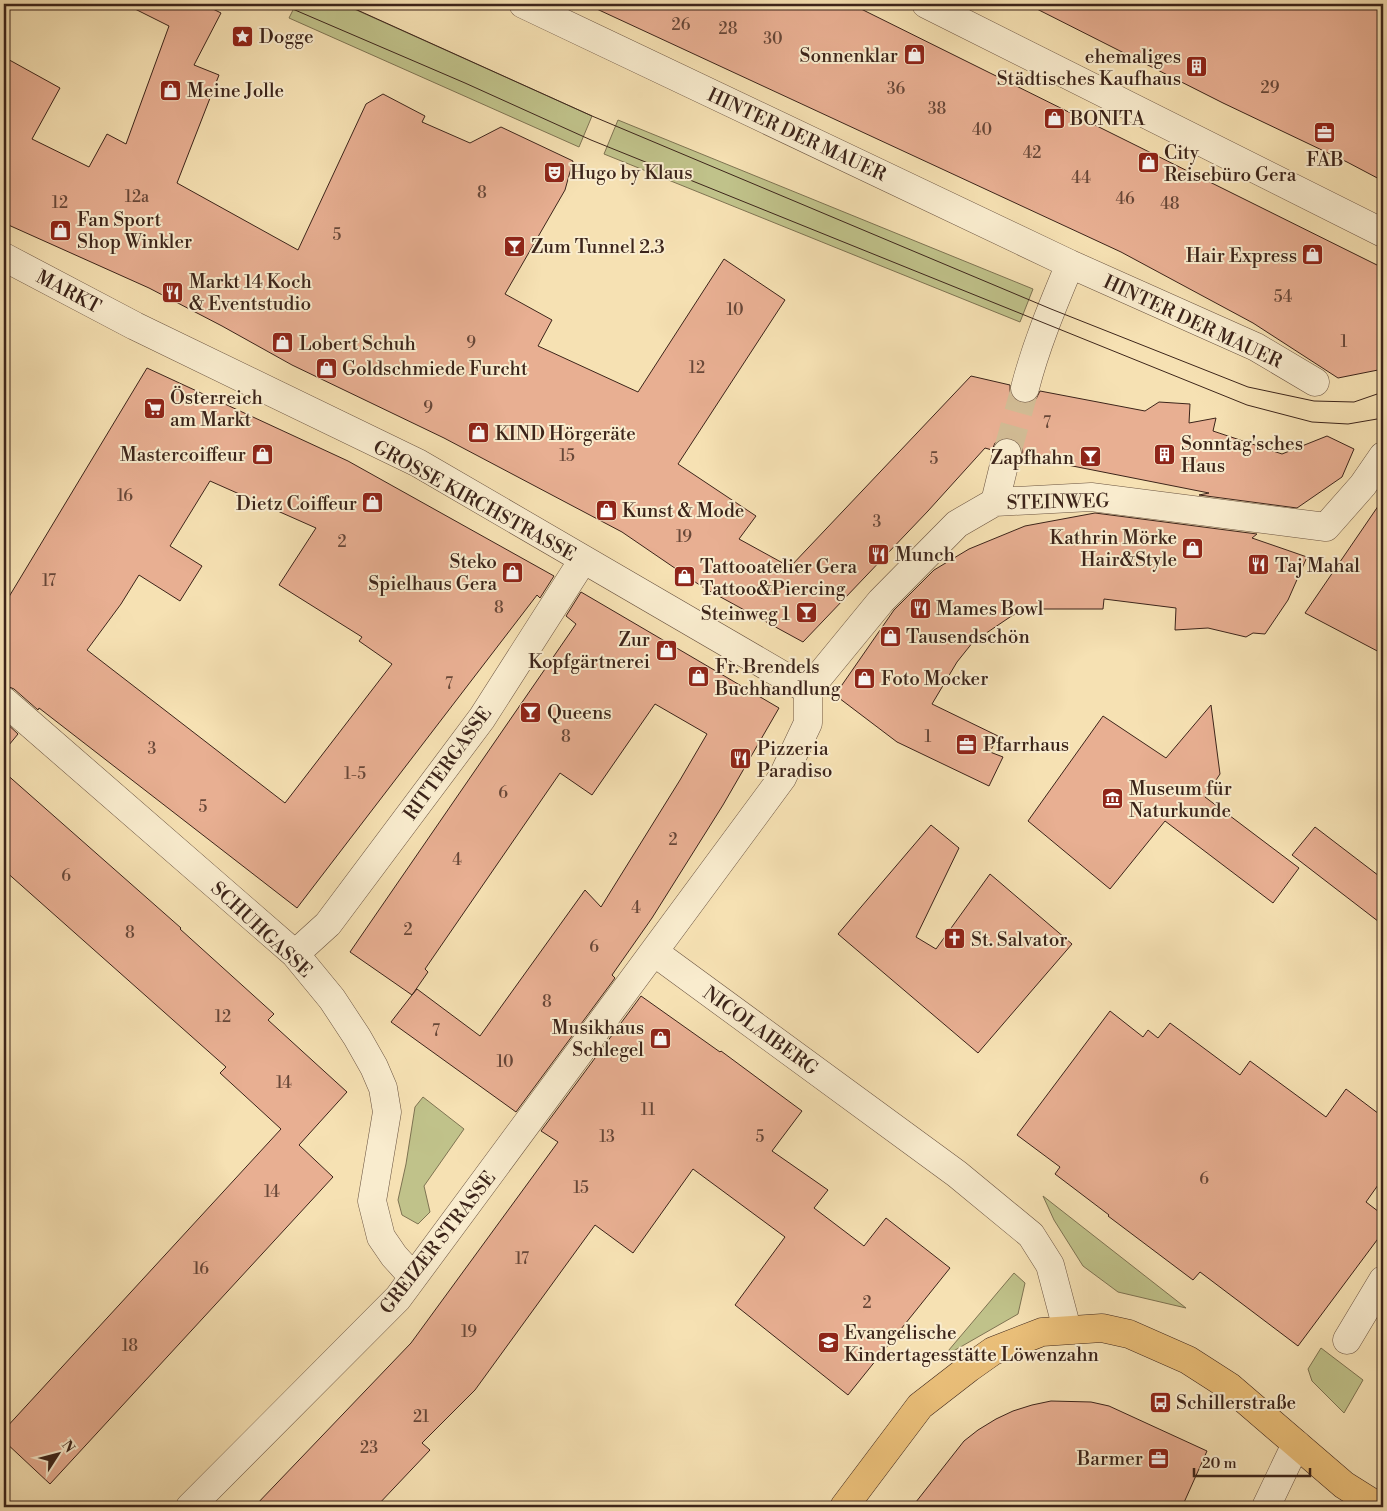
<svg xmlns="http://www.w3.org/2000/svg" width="1387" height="1511" viewBox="0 0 1387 1511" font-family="'Libre Bodoni',serif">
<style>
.green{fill:#c0c28a;stroke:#7e7352}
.building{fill:#e8af92;stroke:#3c241a;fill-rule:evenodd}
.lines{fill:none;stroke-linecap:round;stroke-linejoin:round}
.minor-tunnel{stroke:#d1bb94;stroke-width:28;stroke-dasharray:28 14;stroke-linecap:butt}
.minor-casing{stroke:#6a5340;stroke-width:29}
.major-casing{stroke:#3c241a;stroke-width:29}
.minor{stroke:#f9ecce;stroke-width:28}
.major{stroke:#ebc07a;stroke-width:28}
.tram{stroke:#3c241a;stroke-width:1}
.labels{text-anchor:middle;stroke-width:4;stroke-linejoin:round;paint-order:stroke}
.number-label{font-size:16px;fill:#674738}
.poi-label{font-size:19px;fill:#3c241a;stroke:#f9ecce;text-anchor:start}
.street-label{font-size:19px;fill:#3c241a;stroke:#f9ecce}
</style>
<rect width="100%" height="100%" fill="#f6e1b3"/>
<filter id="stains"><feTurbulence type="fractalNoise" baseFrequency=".004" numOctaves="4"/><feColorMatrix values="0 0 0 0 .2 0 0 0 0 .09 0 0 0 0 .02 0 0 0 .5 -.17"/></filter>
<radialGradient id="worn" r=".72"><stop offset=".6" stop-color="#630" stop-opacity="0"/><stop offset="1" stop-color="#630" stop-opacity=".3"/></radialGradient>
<path class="green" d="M296,4H343L592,116L579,147L289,18Z
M618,120L1033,289L1020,322L604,154Z
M423,1097L464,1129L424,1186L430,1212L418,1224L402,1215L398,1200L406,1164L415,1107Z
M1043,1196L1186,1308L1118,1292L1083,1266L1054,1220Z
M1014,1273L1025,1283L1018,1314L943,1357Z
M1321,1348L1363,1380L1344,1413L1312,1381L1308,1369Z"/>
<path class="building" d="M125,4H203L221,13L194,65L219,75L177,183L298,250L366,104L383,94L425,116L422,122L470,143L501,127L573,161L565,190L505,294L552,320L538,346L638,392L724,259L785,300L678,464L756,516L739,539L790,567L971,376L1010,385V392L1014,399L1021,403H1029L1036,399L1040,391L1145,411L1159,402L1190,404L1189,423L1216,418L1213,431L1282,454L1327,436L1354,449L1342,477L1297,508L1199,495L1209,493L1022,456V448L1017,441L1010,438H1002L995,443L992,450L985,448L928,511L803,642L704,588L622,532L444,438L292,365L222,326L149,288L4,223V57L60,88L32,139L89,167L107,134L126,144L169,26Z
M586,4H851L1383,268V369L1338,378L1253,323L1121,252Z
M1027,4H1383V181L1347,162L1223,103Z
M147,368L348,461L554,576L540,598L537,595L297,908L39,708L38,710L14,689L7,686H4V605ZM210,481L316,528L279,585L362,637L359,641L392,664L285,803L87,650L121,604L139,575L180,601L202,566L170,546Z
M1383,499V654L1305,613Z
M1095,513L1257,534L1252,538L1307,557L1288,600L1265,634L1253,633L1246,637L1208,628L1175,630L1176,608L1104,599L1103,609H1034L1013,615L973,642L957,662L932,704L998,736L990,752L1003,757L989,786L897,742L835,695L894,610L934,570L969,549L1025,526Z
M581,592L779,708L723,805L652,918L612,975L615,978L516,1112L391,1022L412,995L350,952L576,624L566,616ZM655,704L707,734L680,780L601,907L585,890L480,1036L417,989L412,995L428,972L425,969L560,773L592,795Z
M1211,705L1220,774L1205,797L1299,868L1273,903L1165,821L1110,889L1028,821L1103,716L1166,758Z
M4,721L18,734L4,751Z
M4,772L181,928L180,929L274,1014L268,1020L347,1092L299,1145L333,1177L50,1484L4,1441V1430L281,1129L220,1073L226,1067L4,870Z
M931,825L959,848L916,937L936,949L990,874L1072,944L978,1053L838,934Z
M1315,827L1383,879V925L1292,855Z
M641,996L720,1052L721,1051L802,1111L772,1151L828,1190L814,1208L864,1246L886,1218L950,1268L848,1395L735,1305L785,1237L693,1169L633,1253L595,1225L475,1390L422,1443L430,1450L376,1507H254L411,1343L558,1142L541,1131Z
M1110,1011L1143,1037L1148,1030L1158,1038L1170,1023L1240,1075L1250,1061L1326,1117L1346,1089L1383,1117V1178L1366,1202L1383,1215V1232L1298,1346L1200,1272L1193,1280L1108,1216L1109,1215L1055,1174L1060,1167L1017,1135Z
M1051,1401L1091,1402L1109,1406L1207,1451L1182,1507H912L964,1441L978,1430L996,1419L1013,1411L1032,1405Z"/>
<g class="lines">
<path class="minor-tunnel" d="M1007,453L1025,388"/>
<defs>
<path id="minor" d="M523,4L1070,264L1256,347L1315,382
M926,4L1383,233
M4,257L135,326L418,463L808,690
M1025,388C1036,345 1053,305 1070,264
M995,502L1007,453
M808,690L881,601L957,524L995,502L1091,497L1326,527L1363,485L1383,456
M4,701L295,954L332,999L357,1037L374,1067L383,1088L387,1112L372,1201L381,1237L394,1256L413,1277
M654,952L957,1174L1031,1235L1050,1265L1067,1329
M295,954L328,924L482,718L583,560
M1347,1340L1383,1280
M190,1507L398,1298L782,778L808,723V690
M1266,1507L1296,1444"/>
<path id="major" d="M844,1507L920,1406L969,1368L993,1351L1042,1332L1102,1328L1129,1334L1188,1360L1230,1387L1344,1485L1379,1507"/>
</defs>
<use href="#minor" class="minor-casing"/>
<use href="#major" class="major-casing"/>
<use href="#minor" class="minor"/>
<use href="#major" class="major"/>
<path class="tram" d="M281,4L465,83L591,140L1247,405L1312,422L1348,424L1383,418
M344,4L592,116L1051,309L1248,387L1314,401L1354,402L1383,392"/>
</g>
<defs>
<symbol id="sight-square" viewBox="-11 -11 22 22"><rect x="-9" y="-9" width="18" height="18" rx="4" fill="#8f2418" stroke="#f9ecce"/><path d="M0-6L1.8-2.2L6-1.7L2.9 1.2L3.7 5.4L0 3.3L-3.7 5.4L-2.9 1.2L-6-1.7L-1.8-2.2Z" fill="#fff"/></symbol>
<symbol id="shop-square" viewBox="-11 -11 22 22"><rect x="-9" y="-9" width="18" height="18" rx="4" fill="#8f2418" stroke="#f9ecce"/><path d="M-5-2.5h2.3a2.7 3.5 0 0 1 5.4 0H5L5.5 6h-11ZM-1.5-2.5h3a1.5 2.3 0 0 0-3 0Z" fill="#fff"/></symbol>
<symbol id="building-square" viewBox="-11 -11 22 22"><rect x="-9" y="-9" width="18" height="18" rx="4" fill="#8f2418" stroke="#f9ecce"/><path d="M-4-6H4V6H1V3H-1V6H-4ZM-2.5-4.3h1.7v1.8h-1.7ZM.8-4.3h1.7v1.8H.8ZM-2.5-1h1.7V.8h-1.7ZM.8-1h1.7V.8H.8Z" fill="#fff"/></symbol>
<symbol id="office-square" viewBox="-11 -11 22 22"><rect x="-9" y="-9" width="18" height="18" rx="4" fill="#8f2418" stroke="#f9ecce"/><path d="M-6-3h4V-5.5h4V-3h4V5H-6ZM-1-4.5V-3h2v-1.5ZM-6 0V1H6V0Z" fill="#fff"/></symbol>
<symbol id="theatre-square" viewBox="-11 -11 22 22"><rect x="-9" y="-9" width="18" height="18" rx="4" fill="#8f2418" stroke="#f9ecce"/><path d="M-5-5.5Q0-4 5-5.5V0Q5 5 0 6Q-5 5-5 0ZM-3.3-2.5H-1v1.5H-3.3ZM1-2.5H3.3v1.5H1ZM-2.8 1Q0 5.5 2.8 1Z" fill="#fff"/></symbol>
<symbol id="bar-square" viewBox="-11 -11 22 22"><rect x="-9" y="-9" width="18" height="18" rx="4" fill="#8f2418" stroke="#f9ecce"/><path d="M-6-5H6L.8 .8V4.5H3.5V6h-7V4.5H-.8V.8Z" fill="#fff"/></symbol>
<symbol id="restaurant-square" viewBox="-11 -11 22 22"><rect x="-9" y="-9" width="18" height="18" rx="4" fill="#8f2418" stroke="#f9ecce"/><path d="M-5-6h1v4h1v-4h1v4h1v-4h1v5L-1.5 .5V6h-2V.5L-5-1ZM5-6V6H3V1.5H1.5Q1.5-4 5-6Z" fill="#fff"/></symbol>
<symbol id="supermarket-square" viewBox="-11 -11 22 22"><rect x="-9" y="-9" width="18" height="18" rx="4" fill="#8f2418" stroke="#f9ecce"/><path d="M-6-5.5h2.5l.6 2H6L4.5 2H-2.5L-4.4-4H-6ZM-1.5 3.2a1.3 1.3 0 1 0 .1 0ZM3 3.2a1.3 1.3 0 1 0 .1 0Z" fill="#fff"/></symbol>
<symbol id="museum-square" viewBox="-11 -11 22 22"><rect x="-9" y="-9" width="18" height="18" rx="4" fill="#8f2418" stroke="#f9ecce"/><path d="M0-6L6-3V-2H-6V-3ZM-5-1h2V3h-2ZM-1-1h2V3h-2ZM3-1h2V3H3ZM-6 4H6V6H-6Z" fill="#fff"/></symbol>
<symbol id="church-square" viewBox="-11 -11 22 22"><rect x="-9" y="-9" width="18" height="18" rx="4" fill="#8f2418" stroke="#f9ecce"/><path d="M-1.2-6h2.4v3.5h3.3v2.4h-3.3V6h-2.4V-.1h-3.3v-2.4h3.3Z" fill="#fff"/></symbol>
<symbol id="school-square" viewBox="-11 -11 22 22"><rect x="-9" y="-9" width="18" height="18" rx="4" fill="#8f2418" stroke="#f9ecce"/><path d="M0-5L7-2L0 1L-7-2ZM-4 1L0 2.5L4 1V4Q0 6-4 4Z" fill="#fff"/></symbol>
<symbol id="bus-square" viewBox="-11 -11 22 22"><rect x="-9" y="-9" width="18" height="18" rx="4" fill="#8f2418" stroke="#f9ecce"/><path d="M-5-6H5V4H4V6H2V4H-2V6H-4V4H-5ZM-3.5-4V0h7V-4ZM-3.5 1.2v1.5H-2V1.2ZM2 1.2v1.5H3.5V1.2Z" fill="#fff"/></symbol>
</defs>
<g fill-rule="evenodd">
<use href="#sight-square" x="230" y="24" width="25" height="25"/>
<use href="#shop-square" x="902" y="42" width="25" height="25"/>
<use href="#building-square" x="1184" y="54" width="25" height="25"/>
<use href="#shop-square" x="158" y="78" width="25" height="25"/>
<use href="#shop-square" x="1042" y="106" width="25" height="25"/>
<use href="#office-square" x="1312" y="120" width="25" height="25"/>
<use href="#shop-square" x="1136" y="150" width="25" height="25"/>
<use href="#theatre-square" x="542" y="160" width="25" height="25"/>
<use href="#shop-square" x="48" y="218" width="25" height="25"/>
<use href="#bar-square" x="502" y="234" width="25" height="25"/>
<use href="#shop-square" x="1300" y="242" width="25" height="25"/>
<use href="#restaurant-square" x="160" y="280" width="25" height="25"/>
<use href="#shop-square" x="270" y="330" width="25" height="25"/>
<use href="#shop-square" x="314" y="356" width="25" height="25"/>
<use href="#supermarket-square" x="142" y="396" width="25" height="25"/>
<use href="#shop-square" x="466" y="420" width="25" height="25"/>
<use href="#shop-square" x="250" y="442" width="25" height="25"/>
<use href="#building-square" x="1152" y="442" width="25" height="25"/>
<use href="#bar-square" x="1078" y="444" width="25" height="25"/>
<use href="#shop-square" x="360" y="490" width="25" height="25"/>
<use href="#shop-square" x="594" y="498" width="25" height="25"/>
<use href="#shop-square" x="1180" y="536" width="25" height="25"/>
<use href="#restaurant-square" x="866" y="542" width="25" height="25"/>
<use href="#restaurant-square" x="1246" y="552" width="25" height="25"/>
<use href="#shop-square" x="500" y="560" width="25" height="25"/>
<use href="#shop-square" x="672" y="564" width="25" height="25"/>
<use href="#restaurant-square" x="908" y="596" width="25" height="25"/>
<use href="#bar-square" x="794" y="600" width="25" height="25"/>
<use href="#shop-square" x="878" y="624" width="25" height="25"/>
<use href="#shop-square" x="654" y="638" width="25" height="25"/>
<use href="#shop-square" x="686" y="664" width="25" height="25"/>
<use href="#shop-square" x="852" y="666" width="25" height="25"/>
<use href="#bar-square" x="518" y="700" width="25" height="25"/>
<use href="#office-square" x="954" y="732" width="25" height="25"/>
<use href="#restaurant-square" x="728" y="746" width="25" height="25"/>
<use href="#museum-square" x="1100" y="786" width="25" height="25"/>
<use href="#church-square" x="942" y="926" width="25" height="25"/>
<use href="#shop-square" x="648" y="1026" width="25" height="25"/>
<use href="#school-square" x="816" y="1330" width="25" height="25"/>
<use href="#bus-square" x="1148" y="1390" width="25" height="25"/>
<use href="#office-square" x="1146" y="1446" width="25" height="25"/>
</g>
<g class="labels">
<g class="number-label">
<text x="681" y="30">26</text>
<text x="728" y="34">28</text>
<text x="773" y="44">30</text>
<text x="1270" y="93">29</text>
<text x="896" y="94">36</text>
<text x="937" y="114">38</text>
<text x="982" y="135">40</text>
<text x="1032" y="158">42</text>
<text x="1081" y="183">44</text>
<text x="482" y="198">8</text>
<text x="137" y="202">12a</text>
<text x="1125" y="204">46</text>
<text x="60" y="208">12</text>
<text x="1170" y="209">48</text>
<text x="337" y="240">5</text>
<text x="1283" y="302">54</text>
<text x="735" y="315">10</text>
<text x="1344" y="347">1</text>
<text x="471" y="348">9</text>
<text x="697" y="373">12</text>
<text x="428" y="413">9</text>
<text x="1047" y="428">7</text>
<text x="567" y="461">15</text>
<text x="934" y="464">5</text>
<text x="125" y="501">16</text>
<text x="877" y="527">3</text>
<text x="684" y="542">19</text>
<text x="342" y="547">2</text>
<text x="49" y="586">17</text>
<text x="499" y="613">8</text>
<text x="449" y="689">7</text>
<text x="566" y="742">8</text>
<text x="928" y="742">1</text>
<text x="152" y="754">3</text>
<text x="355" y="779">1-5</text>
<text x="503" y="798">6</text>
<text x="203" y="812">5</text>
<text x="673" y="845">2</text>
<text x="457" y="865">4</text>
<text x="66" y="881">6</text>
<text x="636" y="913">4</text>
<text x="408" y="935">2</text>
<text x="130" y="938">8</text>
<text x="594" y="952">6</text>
<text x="547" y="1007">8</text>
<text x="223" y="1022">12</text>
<text x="436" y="1036">7</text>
<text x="505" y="1067">10</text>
<text x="284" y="1088">14</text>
<text x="648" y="1115">11</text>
<text x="607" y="1142">13</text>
<text x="760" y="1142">5</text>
<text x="1204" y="1184">6</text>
<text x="581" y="1193">15</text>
<text x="272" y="1197">14</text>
<text x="522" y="1264">17</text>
<text x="201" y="1274">16</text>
<text x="867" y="1308">2</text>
<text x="469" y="1337">19</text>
<text x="130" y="1351">18</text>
<text x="421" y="1422">21</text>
<text x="369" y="1453">23</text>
</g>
<g class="poi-label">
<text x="259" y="43">Dogge</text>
<text x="898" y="62" text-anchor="end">Sonnenklar</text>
<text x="1181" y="63" text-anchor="end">ehemaliges<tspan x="1181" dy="22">Städtisches Kaufhaus</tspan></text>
<text x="187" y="97">Meine Jolle</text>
<text x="1070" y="125">BONITA</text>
<text x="1164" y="159">City<tspan x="1164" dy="22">Reisebüro Gera</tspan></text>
<text x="1325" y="166" text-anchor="middle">FAB</text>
<text x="570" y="179">Hugo by Klaus</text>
<text x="77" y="226">Fan Sport<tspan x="77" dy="22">Shop Winkler</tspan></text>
<text x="531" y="253">Zum Tunnel 2.3</text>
<text x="1297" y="262" text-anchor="end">Hair Express</text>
<text x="189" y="288">Markt 14 Koch<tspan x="189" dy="22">&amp; Eventstudio</tspan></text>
<text x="299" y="350">Lobert Schuh</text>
<text x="342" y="375">Goldschmiede Furcht</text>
<text x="170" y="404">Österreich<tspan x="170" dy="22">am Markt</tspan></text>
<text x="495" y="440">KIND Hörgeräte</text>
<text x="1181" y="450">Sonntag'sches<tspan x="1181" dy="22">Haus</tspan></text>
<text x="246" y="461" text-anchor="end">Mastercoiffeur</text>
<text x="1074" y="464" text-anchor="end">Zapfhahn</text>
<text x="357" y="510" text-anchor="end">Dietz Coiffeur</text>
<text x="622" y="517">Kunst &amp; Mode</text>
<text x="1177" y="544" text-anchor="end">Kathrin Mörke<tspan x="1177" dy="22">Hair&amp;Style</tspan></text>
<text x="895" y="561">Munch</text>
<text x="497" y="568" text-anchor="end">Steko<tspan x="497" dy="22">Spielhaus Gera</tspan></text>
<text x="1275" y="572">Taj Mahal</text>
<text x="700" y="573">Tattooatelier Gera<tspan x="700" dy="22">Tattoo&amp;Piercing</tspan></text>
<text x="936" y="615">Mames Bowl</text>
<text x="790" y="620" text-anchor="end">Steinweg 1</text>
<text x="906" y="643">Tausendschön</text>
<text x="650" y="646" text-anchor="end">Zur<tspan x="650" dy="22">Kopfgärtnerei</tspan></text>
<text x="715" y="673">Fr. Brendels<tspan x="715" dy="22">Buchhandlung</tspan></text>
<text x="881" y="685">Foto Mocker</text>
<text x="547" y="719">Queens</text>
<text x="983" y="751">Pfarrhaus</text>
<text x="757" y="755">Pizzeria<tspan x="757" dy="22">Paradiso</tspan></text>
<text x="1129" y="795">Museum für<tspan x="1129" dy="22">Naturkunde</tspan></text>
<text x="971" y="946">St. Salvator</text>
<text x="644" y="1034" text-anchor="end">Musikhaus<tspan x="644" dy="22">Schlegel</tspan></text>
<text x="844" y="1339">Evangelische<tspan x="844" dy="22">Kindertagesstätte Löwenzahn</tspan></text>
<text x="1176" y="1409">Schillerstraße</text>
<text x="1143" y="1465" text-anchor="end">Barmer</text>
</g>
<g class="street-label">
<text transform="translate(797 134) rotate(25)" y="7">HINTER DER MAUER</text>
<text transform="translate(69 291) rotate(28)" y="7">MARKT</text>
<text transform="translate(1193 321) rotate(25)" y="7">HINTER DER MAUER</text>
<text transform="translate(475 500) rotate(29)" y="7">GROSSE KIRCHSTRASSE</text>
<text transform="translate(1058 501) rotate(-1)" y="7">STEINWEG</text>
<text transform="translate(447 763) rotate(-54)" y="7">RITTERGASSE</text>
<text transform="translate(262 929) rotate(43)" y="7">SCHUHGASSE</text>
<text transform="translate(761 1030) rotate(36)" y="7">NICOLAIBERG</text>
<text transform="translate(437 1242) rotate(-52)" y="7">GREIZER STRASSE</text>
</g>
</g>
<rect width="1387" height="1511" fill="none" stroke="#f6e1b3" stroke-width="20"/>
<rect x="5" y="5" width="1377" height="1501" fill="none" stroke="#3c241a" stroke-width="2.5"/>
<rect x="10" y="10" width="1367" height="1491" fill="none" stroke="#3c241a"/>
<g transform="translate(58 1454) rotate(54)" stroke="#f9ecce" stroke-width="4" paint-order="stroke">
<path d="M0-4L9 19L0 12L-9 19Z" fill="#3c241a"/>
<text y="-8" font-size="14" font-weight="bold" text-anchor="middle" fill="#3c241a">N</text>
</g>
<path d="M1194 1468v8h116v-8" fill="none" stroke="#3c241a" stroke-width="2.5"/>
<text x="1202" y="1468" font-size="15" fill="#3c241a" stroke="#f9ecce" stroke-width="4" paint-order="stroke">20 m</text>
<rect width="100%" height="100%" filter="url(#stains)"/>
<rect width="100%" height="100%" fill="url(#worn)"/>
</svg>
